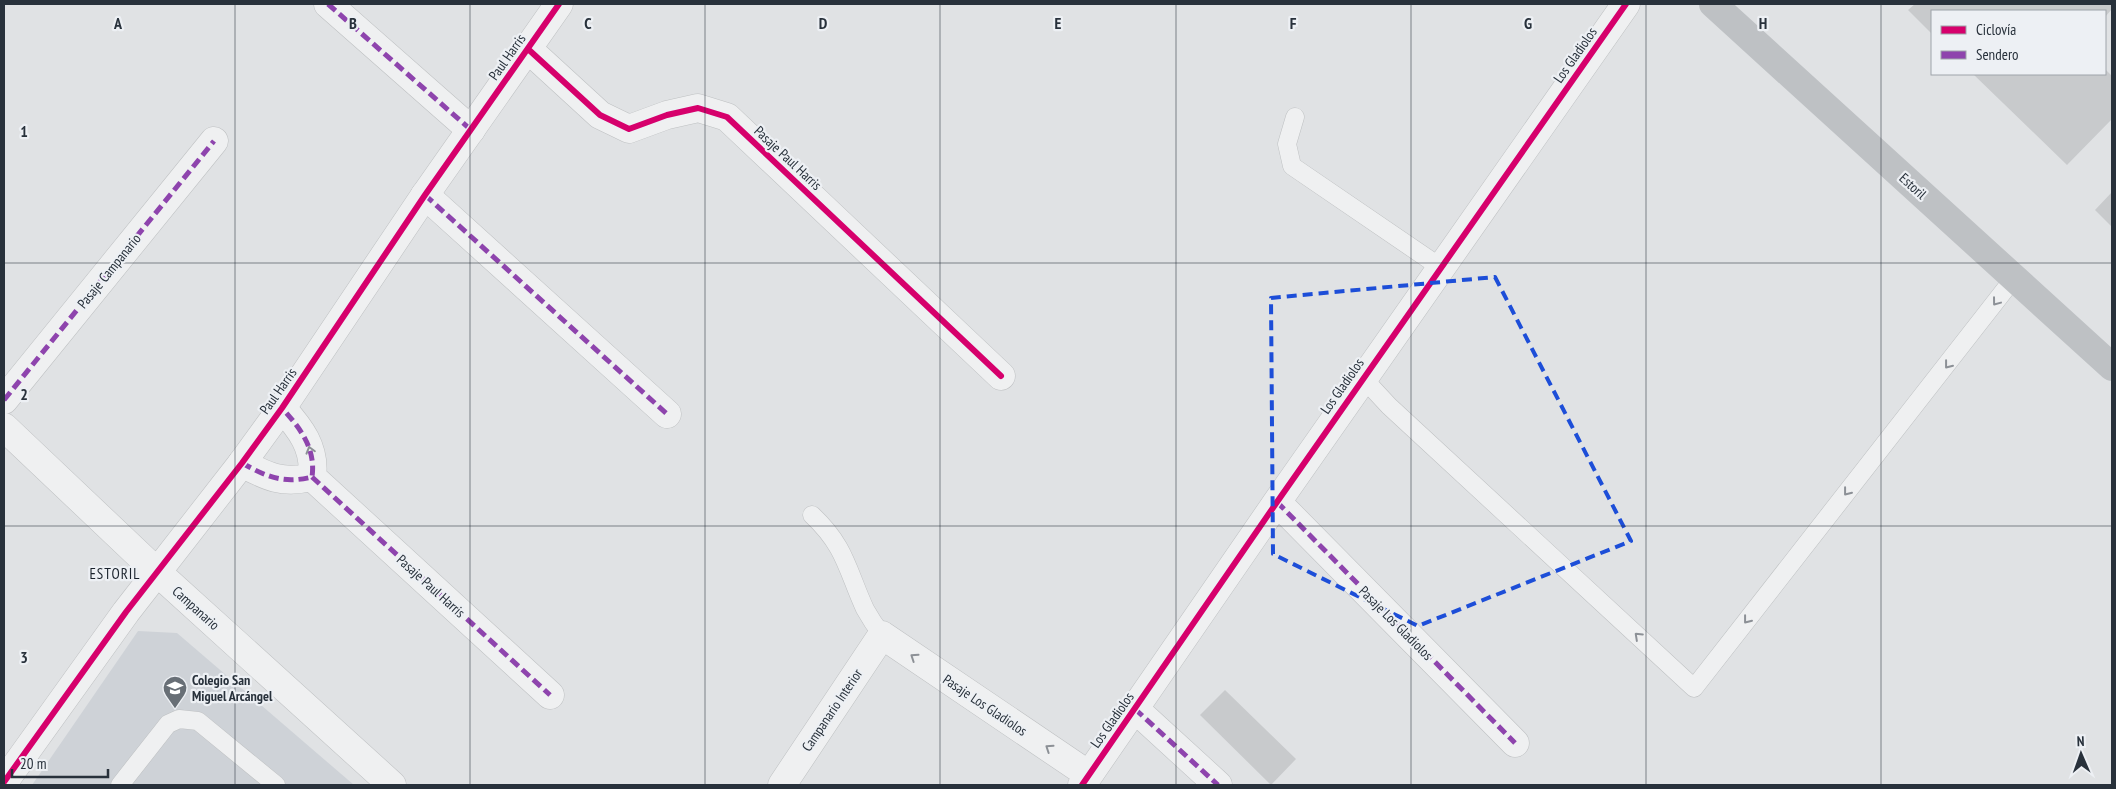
<svg xmlns="http://www.w3.org/2000/svg" width="2116" height="789" viewBox="0 0 2116 789" font-family="'PT Sans Narrow',sans-serif">
<style>
.built{fill:#ced2d7}
.building{fill:#c8cacc}
.lines{fill:none;stroke-linecap:round;stroke-linejoin:round}
.service-casing{stroke:#bec0c2;stroke-width:19}
.minor-casing{stroke:#bec0c2;stroke-width:29}
.tertiary-casing{stroke:#bec0c2;stroke-width:29}
.service{stroke:#eff0f1;stroke-width:18}
.minor{stroke:#eff0f1;stroke-width:28}
.tertiary{stroke:#eff0f1;stroke-width:28}
.secondary{stroke:#bec1c4;stroke-width:28}
.quiet{stroke:#8e44ad;stroke-width:5;stroke-dasharray:10 5;stroke-linecap:butt}
.cycleway-casing{stroke:#edf0f4;stroke-width:9}
.cycleway{stroke:#d6006c;stroke-width:6}
.oneway{stroke:#8c9096}
.marked{fill:none;stroke:#1d4ed8;stroke-width:4;stroke-dasharray:10 6;stroke-linejoin:round}
.grid{fill:none;stroke:#28313b;stroke-width:1;stroke-opacity:0.55}
.labels{text-anchor:middle;stroke-width:4.5;stroke-linejoin:round;paint-order:stroke}
.street-label{font-size:14px;fill:#28313b;stroke:#edf0f4}
.poi-label{font-size:14px;font-weight:bold;fill:#28313b;stroke:#edf0f4;text-anchor:start}
.neighbourhood-label{font-size:15px;letter-spacing:1px;fill:#1a222c;stroke:#edf0f4}
.grid-label{font-size:16px;text-anchor:middle;font-weight:bold;fill:#28313b;stroke:#edf0f4;stroke-width:4.5;stroke-linejoin:round;paint-order:stroke}
</style>
<rect width="100%" height="100%" fill="#e0e2e4"/>
<path class="built" d="M138,631L177,633L354,785H32Z"/>
<path class="building" d="M1915,4H2112V9L2105,17V11H1932V34L1908,10Z
M2105,69L2112,76V119L2067,165L1973,74H2105Z
M2112,192V227L2095,210Z
M1225,690L1296,759L1271,785L1200,715Z"/>
<g class="lines">
<defs>
<path id="service" d="M1295,117L1287,144L1292,166L1440,267
M1363,378L1389,406L1694,688L2014,278
M812,515C846,547 847,570 865,609C870,618 876,627 882,635
M120,785L168,724L179,719L198,721L276,785"/>
<path id="minor" d="M328,4L471,130
M528,49L600,115L629,129L667,115L698,108L727,117L1001,376
M425,195L667,414
M4,400L214,141
M242,463C267,477 283,484 312,477C316,448 300,428 282,408
M312,477L550,695
M1277,502L1515,743
M1135,709L1218,785
M782,785L882,635L1089,775
M1082,785L1277,502L1626,4"/>
<path id="tertiary" d="M4,427L157,572L392,785
M4,782L126,612L242,463L282,408L425,195L559,4"/>
</defs>
<use href="#service" class="service-casing"/>
<use href="#minor" class="minor-casing"/>
<use href="#tertiary" class="tertiary-casing"/>
<use href="#service" class="service"/>
<use href="#minor" class="minor"/>
<use href="#tertiary" class="tertiary"/>
<path class="secondary" d="M1713,4L2112,367"/>
<path class="quiet" d="M328,4L471,130
M425,195L667,414
M4,400L214,141
M242,463C267,477 283,484 312,477C316,448 300,428 282,408
M312,477L550,695
M1277,502L1515,743
M1135,709L1218,785"/>
<defs>
<path id="cycleway" d="M528,49L600,115L629,129L667,115L698,108L727,117L1001,376
M4,782L126,612L242,463L282,408L425,195L559,4
M1082,785L1277,502L1626,4"/>
</defs>
<use href="#cycleway" class="cycleway-casing"/>
<use href="#cycleway" class="cycleway"/>
</g>
<defs><path id="oneway-chevron" d="M-2-3.5L2.5 0L-2 3.5" fill="none" stroke-width="1.6" stroke-linecap="round" stroke-linejoin="round" transform="scale(1.25)"/></defs>
<g class="oneway">
<use href="#oneway-chevron" transform="translate(1996 302) rotate(127)"/>
<use href="#oneway-chevron" transform="translate(1948 365) rotate(128)"/>
<use href="#oneway-chevron" transform="translate(310 450) rotate(-106)"/>
<use href="#oneway-chevron" transform="translate(1847 492) rotate(128)"/>
<use href="#oneway-chevron" transform="translate(1747 620) rotate(128)"/>
<use href="#oneway-chevron" transform="translate(1638 636) rotate(-137)"/>
<use href="#oneway-chevron" transform="translate(914 657) rotate(-146)"/>
<use href="#oneway-chevron" transform="translate(1049 748) rotate(-146)"/>
</g>
<path class="marked" d="M1495,277L1631,541L1418,626L1273,554L1271,298Z"/>
<path class="grid" d="M235,4V785M470,4V785M705,4V785M940,4V785M1176,4V785M1411,4V785M1646,4V785M1881,4V785M4,263H2112M4,526H2112"/>
<defs>
<symbol id="school-pin" viewBox="-11 -11 22 30"><path d="M0 17L-7.5 6A9.5 9.5 0 1 1 7.5 6Z" fill="#686f76" stroke="#edf0f4"/><path d="M0-5L7-2L0 1L-7-2ZM-4 1L0 2.5L4 1V4Q0 6-4 4Z" fill="#fff"/></symbol>
</defs>
<g fill-rule="evenodd">
<use href="#school-pin" x="161" y="674" width="28" height="38"/>
</g>
<g class="labels">
<g class="street-label">
<text transform="translate(1575 55) rotate(-55)" y="5">Los Gladiolos</text>
<text transform="translate(507 57) rotate(-55)" y="5">Paul Harris</text>
<text transform="translate(788 158) rotate(43)" y="5">Pasaje Paul Harris</text>
<text transform="translate(1913 186) rotate(42)" y="5">Estoril</text>
<text transform="translate(109 271) rotate(-51)" y="5">Pasaje Campanario</text>
<text transform="translate(1342 386) rotate(-55)" y="5">Los Gladiolos</text>
<text transform="translate(278 391) rotate(-55)" y="5">Paul Harris</text>
<text transform="translate(431 586) rotate(42)" y="5">Pasaje Paul Harris</text>
<text transform="translate(196 608) rotate(42)" y="5">Campanario</text>
<text transform="translate(1396 623) rotate(45)" y="5">Pasaje Los Gladiolos</text>
<text transform="translate(985 705) rotate(34)" y="5">Pasaje Los Gladiolos</text>
<text transform="translate(832 710) rotate(-56)" y="5">Campanario Interior</text>
<text transform="translate(1112 720) rotate(-55)" y="5">Los Gladiolos</text>
</g>
<g class="poi-label">
<text x="192" y="685">Colegio San<tspan x="192" dy="16">Miguel Arcángel</tspan></text>
</g>
<g class="neighbourhood-label">
<text x="115" y="579">ESTORIL</text>
</g>
</g>
<g class="grid-label">
<text x="118" y="29">A</text>
<text x="353" y="29">B</text>
<text x="588" y="29">C</text>
<text x="823" y="29">D</text>
<text x="1058" y="29">E</text>
<text x="1293" y="29">F</text>
<text x="1528" y="29">G</text>
<text x="1763" y="29">H</text>
<text x="24" y="137">1</text>
<text x="24" y="400">2</text>
<text x="24" y="663">3</text>
</g>
<rect width="2116" height="789" fill="none" stroke="#28313b" stroke-width="10"/>
<rect x="1931" y="10" width="175" height="65" fill="#edf0f4" stroke="#9ea4aa"/>
<rect x="1941" y="26" width="25" height="8" fill="#d6006c" stroke="#9ea4aa"/>
<text x="1976" y="35" font-size="15" fill="#28313b">Ciclovía</text>
<rect x="1941" y="51" width="25" height="8" fill="#8e44ad" stroke="#9ea4aa"/>
<text x="1976" y="60" font-size="15" fill="#28313b">Sendero</text>
<g transform="translate(2081 754) rotate(358)" stroke="#edf0f4" stroke-width="4" paint-order="stroke">
<path d="M0-4L9 19L0 12L-9 19Z" fill="#28313b"/>
<text y="-8" font-size="14" font-weight="bold" text-anchor="middle" fill="#28313b">N</text>
</g>
<path d="M12 769v8h96v-8" fill="none" stroke="#28313b" stroke-width="2.5"/>
<text x="20" y="769" font-size="15" fill="#28313b" stroke="#edf0f4" stroke-width="4" paint-order="stroke">20 m</text>
</svg>
